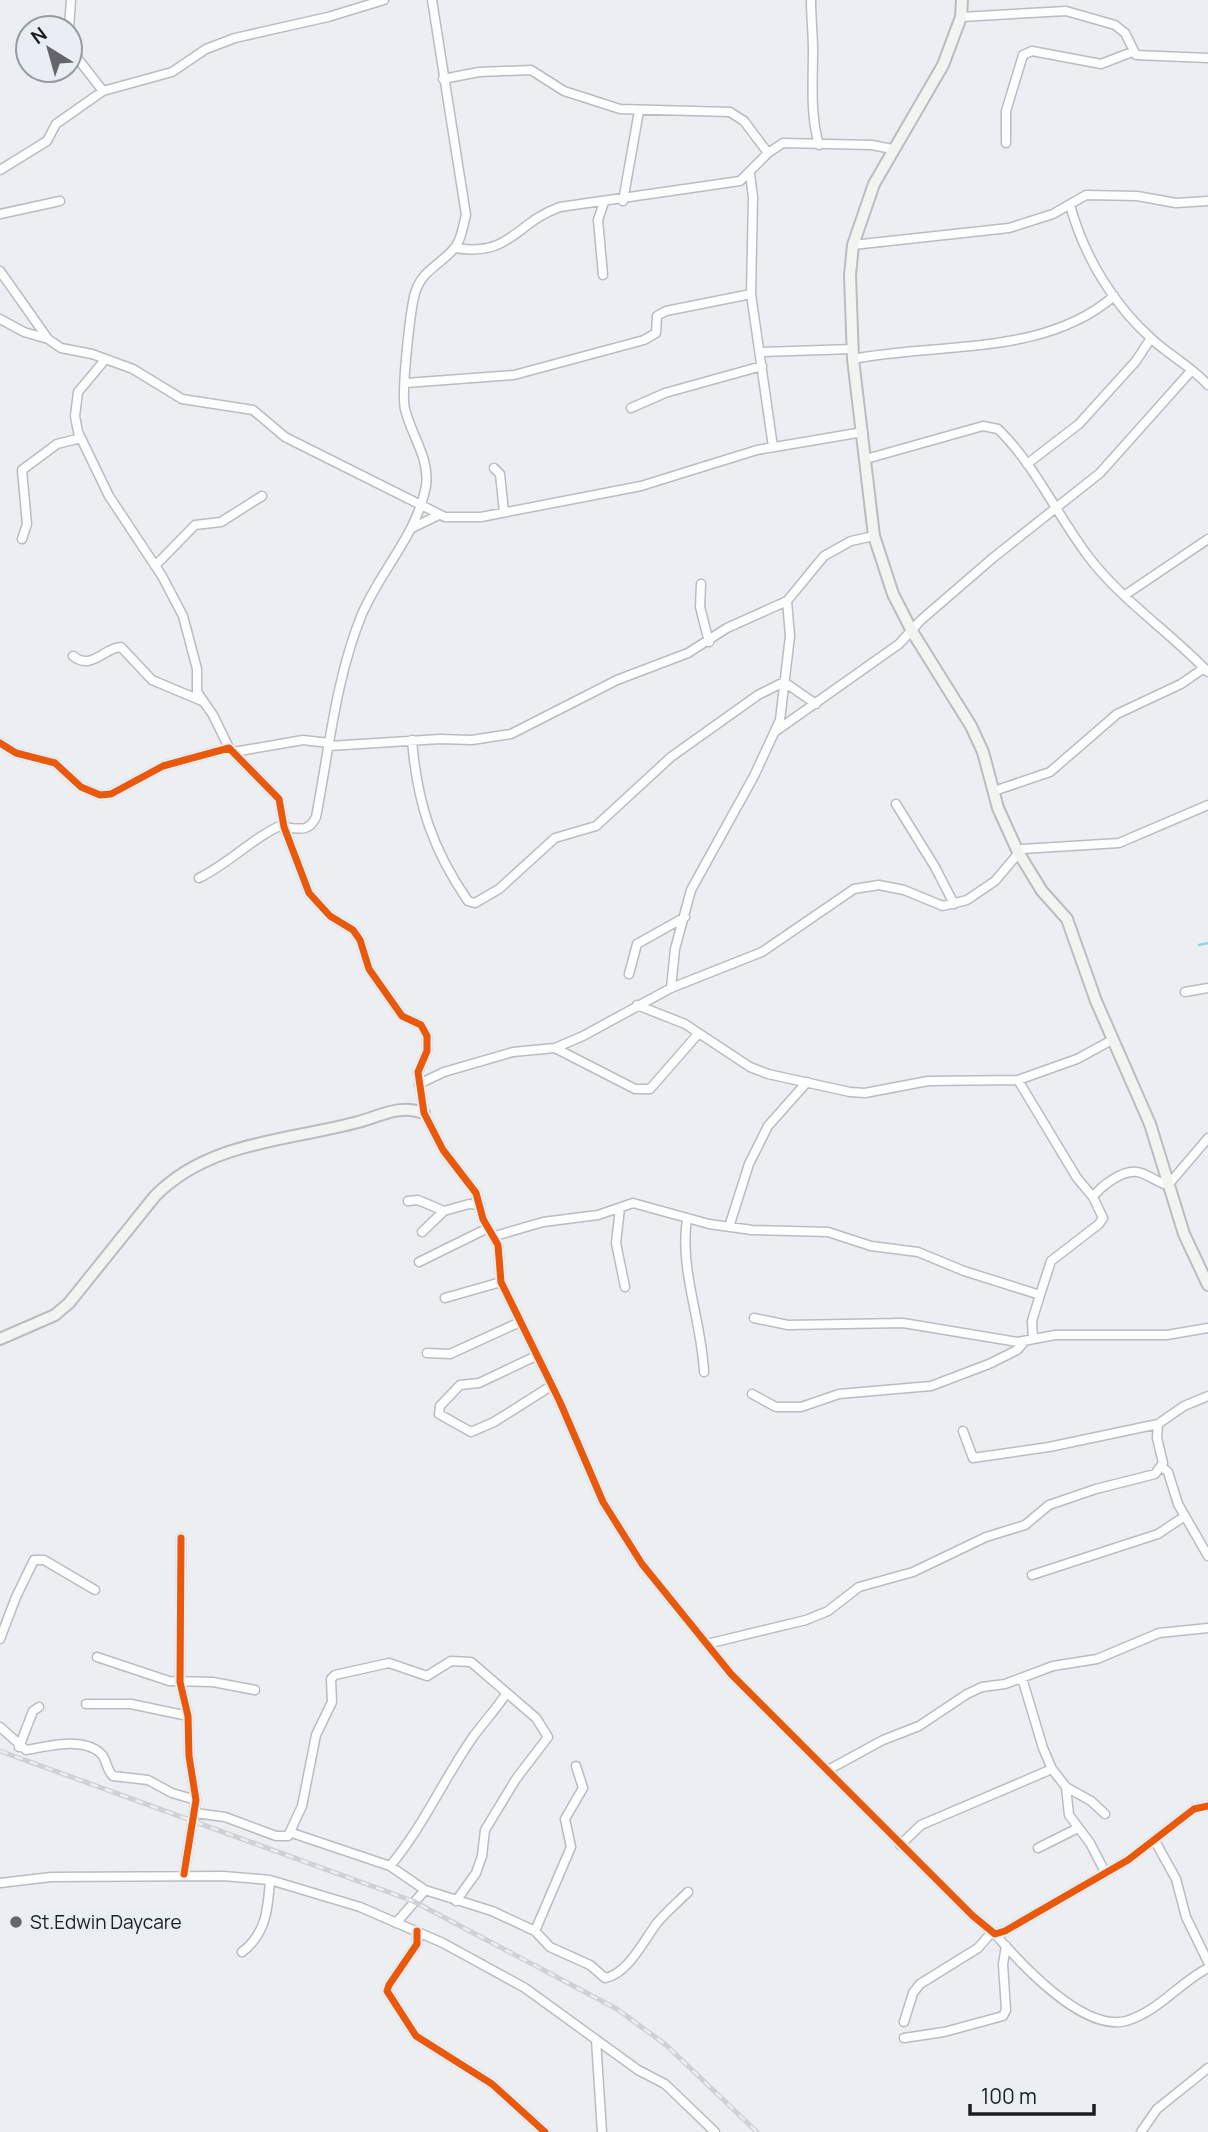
<svg xmlns="http://www.w3.org/2000/svg" width="1208" height="2132" viewBox="0 0 1208 2132" font-family="Manrope,sans-serif">
<style>
.lines{fill:none;stroke-linecap:round;stroke-linejoin:round}
.stream{stroke:#97d3e2;stroke-width:2.5}
.street-casing{stroke:#babcbf;stroke-width:11}
.secondary-casing{stroke:#babcbf;stroke-width:14}
.street{stroke:#fcfdfd;stroke-width:8}
.secondary{stroke:#f2f4f1;stroke-width:10}
.rail-casing{stroke:#d0d0d2;stroke-width:5}
.rail{stroke:#e9eef5;stroke-width:2.5;stroke-dasharray:8;stroke-linecap:butt}
.cycleway-casing{stroke:#e9eef5;stroke-width:11}
.cycleway{stroke:#e8590c;stroke-width:7}
.poi-dot{fill:#646669;stroke:#e9eef5;stroke-width:2.5}
.labels{text-anchor:middle;stroke-width:7;stroke-linejoin:round;paint-order:stroke}
.poi-label{font-size:19px;fill:#1b1d1f;stroke:#e9eef5;text-anchor:start}
</style>
<rect width="100%" height="100%" fill="#eceff2"/>
<g class="lines">
<path class="stream" d="M1199,945L1208,943"/>
<defs>
<path id="street" d="M811,0C811,17 813,34 813,51C813,82 810,114 819,145
M961,17L1066,11L1115,25L1125,33L1136,55L1208,58
M69,28L71,0
M70,38L78,59L103,91
M443,79L479,72L531,70L564,91L620,109L730,112L744,121L768,153
M1006,143V111L1023,55L1032,51L1101,64L1132,52
M0,170L47,141L56,124L103,91L172,72L206,49L235,38L328,17L384,0
M750,174L753,197L751,294
M623,201L639,111
M1070,205C1084,256 1113,305 1154,341C1171,356 1193,368 1208,385
M0,214L60,201
M853,245L1009,228L1053,214L1086,195L1137,196L1176,203L1208,201
M455,248C511,257 515,223 560,207L740,181L768,153L783,143L872,145L892,149
M0,271L48,339L61,348L92,354L133,369L182,399L253,410L285,437L445,517H481L641,486L757,450L863,432
M603,275L598,220L604,202
M0,319L24,332L48,339
M760,352L853,349
M853,359C938,342 1044,357 1114,296
M104,361L78,392L75,416L78,432L109,496L162,576L183,616L197,669V692L213,715L229,748
M406,383L514,375L644,340L656,333L657,316L666,311L751,294L773,447
M631,408L665,393L762,366
M866,459L983,426L998,429C1035,465 1057,515 1088,556C1122,601 1170,632 1208,672
M1027,464L1079,424L1136,361L1151,338
M494,468L500,474L504,512
M412,528L439,515
M22,539L27,524L22,470L57,444L81,438
M155,566L195,525L221,522L262,496
M701,584L700,607L709,642
M1125,595L1208,539
M73,656C92,671 103,648 121,647L152,680L202,701
M784,682L816,704
M776,731L899,644L921,620L994,557L1100,473L1191,371
M412,740C417,802 432,849 468,901L475,903L499,889L555,838L596,826L671,757L758,695L784,682
M0,743L16,753L55,763L81,787L100,795L111,794L163,766L229,748L279,799L284,827L309,893L330,916L353,930L360,940L369,969L402,1016L421,1025L427,1036V1051L418,1072L424,1113L443,1150L476,1193L483,1219L498,1245L501,1282L560,1402L603,1502L642,1564L731,1674L973,1916L995,1934L1005,1931L1128,1860L1194,1809L1208,1806
M329,746L440,739L472,740L511,734L617,680L688,653L727,628L787,601L824,556L851,541L874,536
M234,752L303,740L329,743
M994,791L1050,772L1117,714L1181,684L1204,668
M896,804L935,867L954,904
M284,827C300,829 309,832 316,817C329,750 336,677 362,614C381,570 417,534 426,486C430,458 411,435 405,409C401,394 410,311 415,293C422,269 444,263 456,246C462,237 463,226 466,215L432,0
M199,878C230,863 253,837 284,824
M629,974L637,944L685,917
M671,988L675,949L691,890L754,776L780,720L790,636L787,601
M1185,992L1208,988
M637,1005L685,1024L750,1067L768,1074L850,1092L865,1093L928,1081L1018,1080L1077,1059L1112,1040
M555,1048L635,1089H650L698,1034
M1018,1080L1077,1178L1093,1197C1101,1186 1122,1170 1137,1172C1147,1173 1157,1183 1168,1185L1208,1138
M419,1084L444,1072L513,1052L555,1048L583,1036L671,988L762,952L854,889L879,885L904,890L943,906L967,900L995,881L1022,849L1119,843L1208,805
M408,1201L418,1200L444,1211L469,1204L480,1205
M620,1208L616,1243L625,1287
M687,1219C679,1269 702,1322 704,1372
M729,1227L749,1164L768,1126L807,1082
M422,1232L444,1211
M495,1236L543,1222L598,1215L633,1203L709,1224L752,1230L828,1232L871,1246L918,1252L964,1271L1040,1295L1032,1321L1033,1339
M419,1262L488,1228
M1040,1295L1051,1261L1099,1224L1103,1218L1093,1197
M445,1298L501,1282
M754,1318L788,1325L903,1323L1018,1342L1055,1335H1167L1208,1328
M427,1353L450,1354L520,1322
M536,1356L479,1383L460,1385L440,1406L439,1414L471,1432L494,1422L551,1386
M752,1394L776,1407H801L839,1394L931,1386L989,1364L1017,1350L1025,1341
M963,1431L973,1458L1049,1447L1158,1424
M1162,1467L1168,1472L1178,1504L1208,1556
M181,1538L180,1682L188,1716L189,1756L196,1800L184,1874
M1032,1575L1158,1534L1185,1516
M0,1639L16,1597L34,1560H44L95,1590
M707,1644L806,1620L828,1611L859,1587L913,1572L986,1537L1025,1525L1049,1505L1096,1489L1155,1474L1163,1463L1157,1438L1158,1424L1184,1406L1208,1396
M97,1657L169,1681L213,1682L255,1690
M1022,1678L1043,1748L1052,1769L1066,1787L1069,1815L1090,1843L1105,1872
M86,1704H131L188,1716
M0,1727L26,1750C46,1747 87,1735 103,1756C107,1763 107,1770 113,1776L148,1780L172,1793L196,1800
M19,1747L33,1711L39,1707
M828,1770L883,1740L919,1726L967,1694L982,1687L1005,1684L1053,1666L1097,1659L1159,1633L1208,1628
M1066,1787L1091,1801L1105,1814
M195,1813L225,1817L276,1836H288L302,1806L316,1735L332,1702L331,1679L335,1675L389,1663L427,1676L451,1661L471,1662L536,1718L548,1737L516,1779L485,1830L482,1856L476,1873L456,1901
M292,1833L390,1866L425,1890L492,1911L535,1931L550,1947L590,1965L605,1978C628,1974 644,1940 657,1923C666,1912 678,1902 688,1892
M1155,1841L1176,1879L1186,1917L1208,1962
M900,1845L921,1825L1052,1769
M1038,1848L1078,1828
M390,1866C423,1827 443,1780 473,1737C484,1722 496,1709 506,1694
M0,1883L51,1877L223,1876L270,1880L360,1907L443,1943L525,1988L638,2070L665,2084L715,2132
M396,1923L425,1890
M417,1931V1944L389,1985L387,1991L416,2036L492,2084L545,2132
M535,1931L571,1847L565,1819L583,1788L576,1766
M995,1934C1020,1963 1083,2032 1126,2021C1158,2012 1180,1982 1208,1968
M242,1952C266,1934 268,1909 270,1880
M904,2022L913,1993L920,1984L978,1948L992,1932
M904,2038L944,2032L1003,2016L1006,2010L1003,1964L1006,1946
M596,2040L602,2132
M1141,2132L1157,2109L1208,2068"/>
<path id="secondary" d="M962,0L961,17L943,65L874,184L853,245L850,275L853,359L874,536L893,594L913,633L971,726L983,752L998,808L1018,852L1042,891L1067,919L1096,1001L1150,1124L1184,1234L1208,1285
M0,1339L55,1315L69,1303L155,1196C209,1141 288,1141 358,1122C381,1116 399,1104 424,1113"/>
</defs>
<use href="#street" class="street-casing"/>
<use href="#secondary" class="secondary-casing"/>
<use href="#street" class="street"/>
<use href="#secondary" class="secondary"/>
<defs>
<path id="rail" d="M0,1751L413,1901L617,2009L666,2045L757,2132"/>
</defs>
<use href="#rail" class="rail-casing"/>
<use href="#rail" class="rail"/>
<defs>
<path id="cycleway" d="M0,743L16,753L55,763L81,787L100,795L111,794L163,766L229,748L279,799L284,827L309,893L330,916L353,930L360,940L369,969L402,1016L421,1025L427,1036V1051L418,1072L424,1113L443,1150L476,1193L483,1219L498,1245L501,1282L560,1402L603,1502L642,1564L731,1674L973,1916L995,1934L1005,1931L1128,1860L1194,1809L1208,1806
M181,1538L180,1682L188,1716L189,1756L196,1800L184,1874
M417,1931V1944L389,1985L387,1991L416,2036L492,2084L545,2132"/>
</defs>
<use href="#cycleway" class="cycleway-casing"/>
<use href="#cycleway" class="cycleway"/>
</g>
<circle class="poi-dot" cx="16" cy="1922" r="7"/>
<g class="labels">
<g class="poi-label">
<text x="30" y="1929">St.Edwin Daycare</text>
</g>
</g>
<g transform="translate(49 49) rotate(323)"><circle r="33" fill="#e9eef5" stroke="#979a9f" stroke-width="2"/>
<path d="M0-5L12 26L0 18L-12 26Z" fill="#646669"/>
<text y="-10" font-size="19" font-weight="bold" text-anchor="middle" fill="#1b1d1f">N</text>
</g>
<path d="M970 2104v10h124v-10" fill="none" stroke="#1b1d1f" stroke-width="3.5"/>
<text x="981" y="2104" font-size="21" fill="#1b1d1f" stroke="#e9eef5" stroke-width="5" paint-order="stroke">100 m</text>
</svg>
